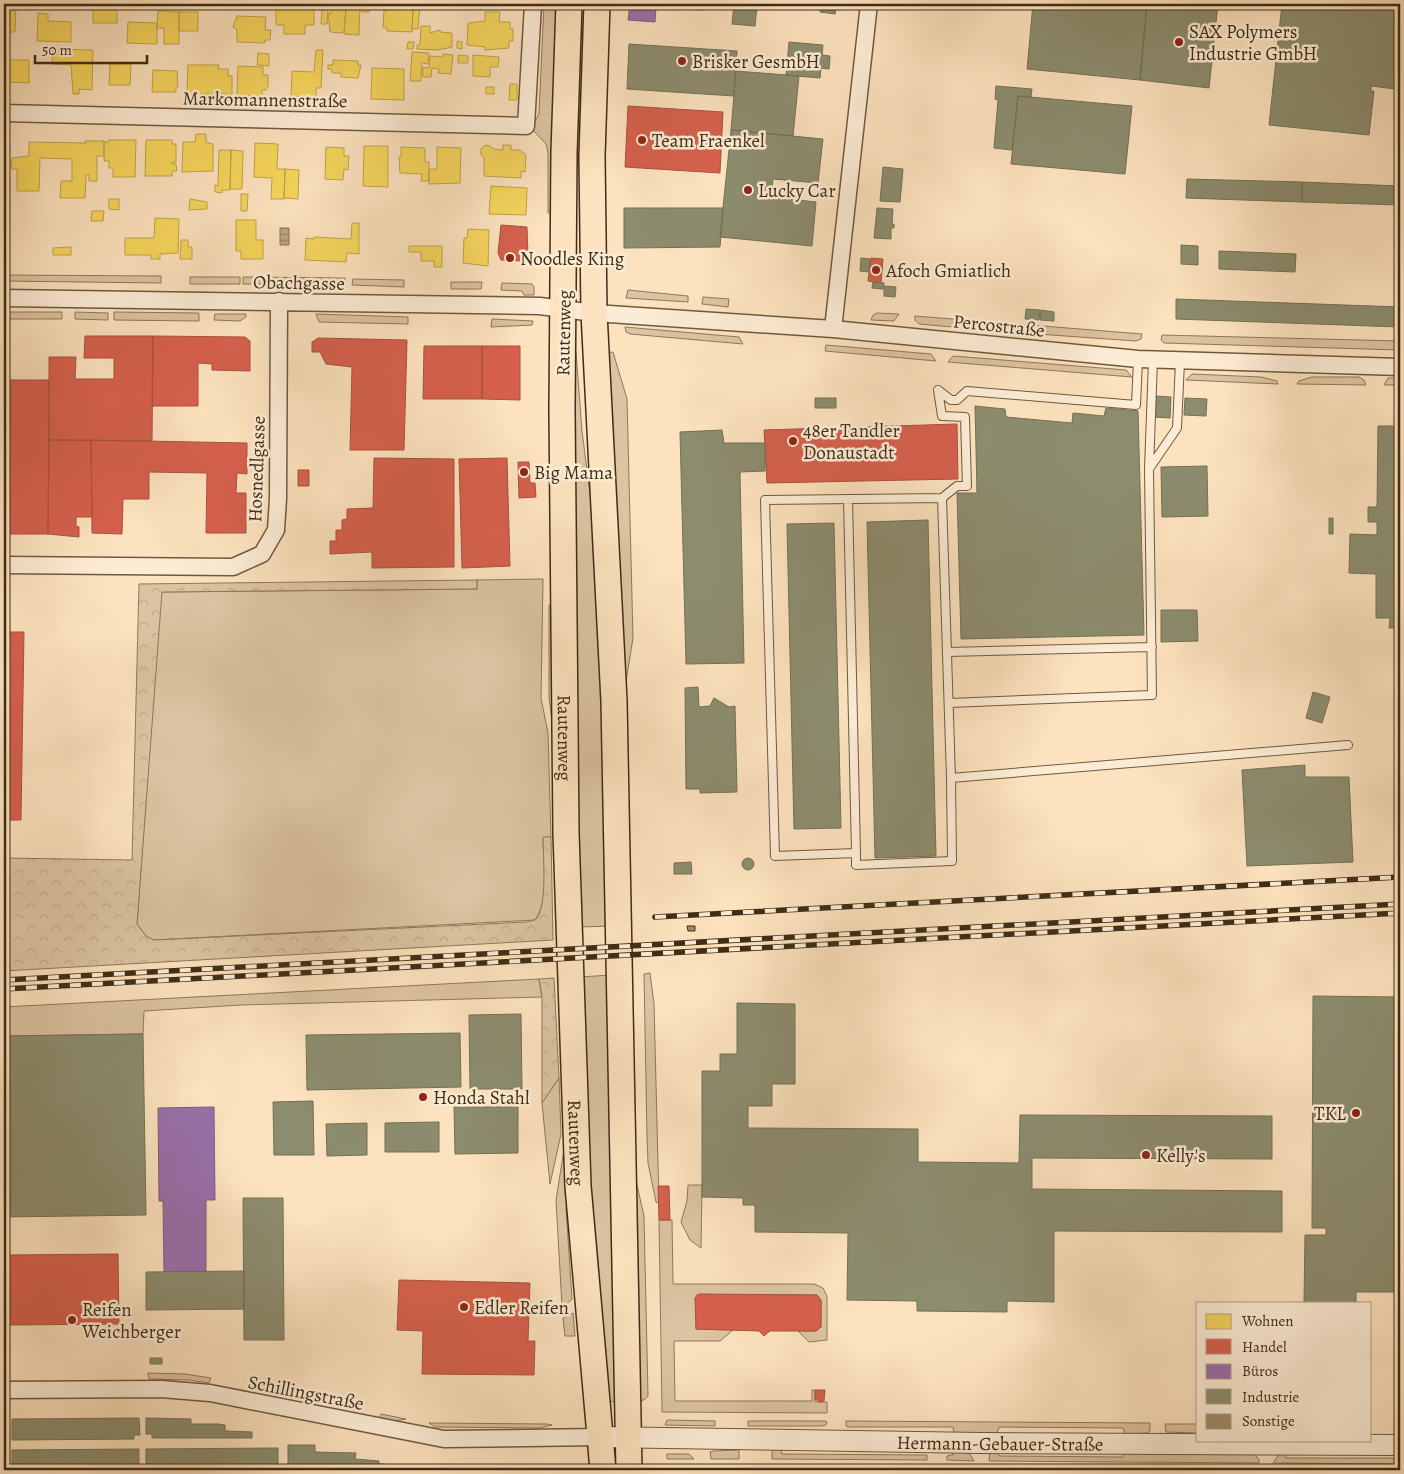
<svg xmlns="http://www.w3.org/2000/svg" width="1404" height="1474" viewBox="0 0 1404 1474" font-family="Alegreya,serif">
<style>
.green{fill:#dcc3a1;stroke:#8e785a}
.forest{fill:url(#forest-crowns);stroke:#8e785a}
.water{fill:url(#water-rules);stroke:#8a7457}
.homes{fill:#f6d55c;stroke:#bfa346}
.shops{fill:#d6604d;stroke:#a9513c}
.offices{fill:#9970ab;stroke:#7e5c7e}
.industry{fill:#8c8c6e;stroke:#757053}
.building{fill:#a18b6c;stroke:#3f2d14}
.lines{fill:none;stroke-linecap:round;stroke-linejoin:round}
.service-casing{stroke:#6e5a3e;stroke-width:10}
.minor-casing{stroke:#6e5a3e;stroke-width:19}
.tertiary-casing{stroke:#6e5a3e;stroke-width:22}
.primary-casing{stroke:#3f2d14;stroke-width:28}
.service{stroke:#fdecd5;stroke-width:8}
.minor{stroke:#fdecd5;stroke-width:16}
.tertiary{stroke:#fdecd5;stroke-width:20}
.primary{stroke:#fce2be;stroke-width:25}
.rail-casing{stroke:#3f2d14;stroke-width:5.5}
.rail{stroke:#fdecd5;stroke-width:4;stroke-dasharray:11;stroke-linecap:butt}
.poi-dot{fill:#8f2418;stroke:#fdecd5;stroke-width:2}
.labels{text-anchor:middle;stroke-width:5;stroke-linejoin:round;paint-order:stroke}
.poi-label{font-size:19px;fill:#3f2d14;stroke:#fdecd5;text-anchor:start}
.street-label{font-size:19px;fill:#3f2d14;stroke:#fdecd5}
</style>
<defs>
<pattern id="forest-crowns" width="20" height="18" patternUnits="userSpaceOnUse" patternTransform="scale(1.25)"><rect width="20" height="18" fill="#dcc3a1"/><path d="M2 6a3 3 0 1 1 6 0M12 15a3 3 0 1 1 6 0" fill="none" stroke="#bea88a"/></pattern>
<pattern id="water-rules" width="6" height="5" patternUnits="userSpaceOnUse" patternTransform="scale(1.25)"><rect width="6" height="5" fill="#bca484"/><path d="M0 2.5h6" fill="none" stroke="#9a866b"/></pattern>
</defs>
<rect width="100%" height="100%" fill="#fce2be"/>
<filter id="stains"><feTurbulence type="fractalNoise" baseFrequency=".004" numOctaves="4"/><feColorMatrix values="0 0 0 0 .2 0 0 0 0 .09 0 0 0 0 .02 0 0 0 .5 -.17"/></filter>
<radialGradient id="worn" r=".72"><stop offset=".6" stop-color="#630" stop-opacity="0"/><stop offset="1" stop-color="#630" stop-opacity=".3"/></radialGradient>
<path class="green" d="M544,4H560L554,213H548V152L546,144L531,128L539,114Z
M575,4H585L581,162L575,161Z
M4,275L161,276V283L4,281Z
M190,277H240V284H190Z
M243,277L345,278V285L243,284Z
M353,279L404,280V287L352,285Z
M451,282H482L481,289H451Z
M502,283L532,284L534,287V295H524L522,291L501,290Z
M628,290L688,296V302L626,298Z
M703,297L729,299L728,307L702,304Z
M4,312H62V319H4Z
M75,312L108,313V320L75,319Z
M114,312L199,313V321L114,320Z
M877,313L899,314L894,321L871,320L873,315Z
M215,314H246V317L240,321L214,320Z
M316,314L408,317V324L319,322Z
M915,316L1003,323L997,331L919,324L915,320Z
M492,319L533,321L532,325L491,327Z
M1018,324L1142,334L1141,339L1136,341L1023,333Z
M625,327L739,337L743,344L630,334L626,332Z
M1162,335L1400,341V350L1164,343L1161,340Z
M826,345L931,354L936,361L825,351Z
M570,352H576L582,431L598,556L610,926L579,927Z
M613,352L627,399L633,638L625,688L605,353Z
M953,356L1126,370L1132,377L948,362Z
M1192,374L1261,377L1277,381L1278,384L1186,380Z
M1312,377H1359L1364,380L1366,385L1297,384L1299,381Z
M1388,378H1400V385H1384Z
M543,579L541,698L548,733L551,837L543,838C543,862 550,899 535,920L153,940L146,936L137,924L161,592L477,589V580Z
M549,605L556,607L553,728L549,698Z
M650,973L654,1004L659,1203L656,1202L648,1163L647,1136L644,974Z
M611,975L622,1401L608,1402L593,1256L580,977Z
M539,979L542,997L241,1005L144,1011L143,1034L4,1036V1007Z
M559,1078L561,1134L550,1184L542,1103Z
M565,1143L569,1195L566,1209L572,1299L564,1307L562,1306L556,1200Z
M634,1172L644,1216L648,1396L644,1400L637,1401Z
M688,1185H702L701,1248L690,1240L681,1222L687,1201Z
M659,1220H672L673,1284H814L823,1288L827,1296V1340L809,1342L798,1331H816L821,1327V1300L817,1295H696V1329L733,1330L720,1341H674L675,1401H812V1390H815V1402H827V1413L662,1412Z
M573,1313L575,1336H565L563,1318Z
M148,1373L185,1374L211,1378L209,1383L189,1380L149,1379Z
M381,1414L406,1419L394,1421L380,1418Z
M667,1420L715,1421V1426L665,1425Z
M748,1421H825L827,1422L826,1425L821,1426H748Z
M846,1421L1150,1423V1431L1147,1433L1125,1434L1123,1428L999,1427L997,1433H954L953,1427H848L846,1426Z
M429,1423L547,1424L552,1425L539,1428L435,1427Z
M1165,1424H1198V1433L1166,1432Z
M772,1449L781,1450L782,1454L927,1455V1460L772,1459Z
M739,1450V1459H711L710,1452L713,1451Z
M953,1451H968L974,1461L947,1460V1456L953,1455Z
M998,1451L999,1456L1123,1457V1453H1254L1259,1460V1463L989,1461L990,1452Z
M1280,1453H1285L1286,1458H1400V1464L1273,1463Z
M667,1454H689L694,1459H667Z
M694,1466V1470H660L664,1467Z
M711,1467L928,1468V1470H711Z"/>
<path class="forest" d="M477,580V589L162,592L137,924L146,936L154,940L527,922C529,921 532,921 535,920C548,910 543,854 543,837H551L553,940L4,971V858L132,860L139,584Z
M554,978L559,1078L542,1103V997L539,979Z"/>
<path class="water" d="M280,228H289V245H280Z"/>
<path class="homes" d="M4,4H16L15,32H4Z
M93,4H117V23H93Z
M362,4H370L369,12H362Z
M410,4H420L418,29H412L413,9L409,8Z
M346,6L360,7L359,35L344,34Z
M276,7H314V25H305V34H284V25H276Z
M388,7L413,9L412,32L387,31V28H383L384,10H388Z
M331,8L346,9L344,33L330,32L328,13L331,14Z
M322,10H328L327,24H321Z
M158,11L179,12V44H164V28H157Z
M179,12H198V31H179Z
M485,12H500L499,22H510V29H513V41H509V48L485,50V47L467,45L468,23L485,21Z
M38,13L48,14V21L71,22V42L37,41Z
M237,16L266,17L265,30H271L270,40H265V43L237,42V30L233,27Z
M128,22L157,23V44L127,43Z
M421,26H430V33L440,30V32L452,33V47L438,50L417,49V45H420Z
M457,41L462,42V49L457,48Z
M408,42H414L413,49H407Z
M53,49L93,50L92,90L79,89V94H73L71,65L52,64Z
M316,50H323L321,88H316V98L291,96L292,71L314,72Z
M412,52L429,53L428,64L422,63L421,81H410Z
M258,53L269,54V66L257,65Z
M443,54L453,55L451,74L438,73L439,69L432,68L431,77H423V67L429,68L430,56L443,57Z
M458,55L468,56V63H458Z
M473,55L499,57L498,67H490V77L473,76Z
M4,60H29V83L4,82Z
M333,60L358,61V65H361L358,78L341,77V73H332V69H328V65H333Z
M110,64H131L130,85H109Z
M188,65H219L218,69H228V76H232V94H187Z
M238,66L263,67V75H268V86L266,90H262V96L237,95Z
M372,68L404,69V100L371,99Z
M153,70L177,71L178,87H176V92H152Z
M510,84H517V100H509Z
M486,87H494V94H486Z
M196,134H206V142L213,144V171L182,172L183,142H195Z
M109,140H136L135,177H113V168H109V161H104V142H109Z
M146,140H172V144H176V162H172V164H176L177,171H172V176H145Z
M85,141H104V156H97V181H89V175H86L85,198H60L61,181H72V159L40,158L39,191H17V169H11L12,158L29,156V142L86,143Z
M255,143L278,144L277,169H285L284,199H271L272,178L254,177Z
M485,145L490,146L494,149L503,150V145H511V150H520L526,155L525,172L521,171V178L484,176V158L481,155V149Z
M364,146H388V187L363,186Z
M326,147L344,148V156H349L348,170L344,169L343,180L325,179Z
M401,147L425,148V162H429V181H421L422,174L400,173L399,157H401Z
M437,147L461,148L460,183L429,184V169H437Z
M219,150H231L230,190H222V193L215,192V185L218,186Z
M231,150L243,151L242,189H230Z
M285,169L299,170L298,199L284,198Z
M4,172H9V186H4Z
M491,186L527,188L526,215L489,214Z
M241,194H248L247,211H241Z
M109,199H119V210L109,209Z
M190,199L207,202V209L189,210Z
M92,211H104L103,221H91Z
M155,218L179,219L178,253L160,254V259H151V255H125V238H154Z
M236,220H256V240H263V259H241V251H236Z
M352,223H359V254L347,253L346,262L305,260L306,238L314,239V237L351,239Z
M468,229L489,230L488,266L463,263L464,238H467Z
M181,240H188V247H192V259H180Z
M409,246H442V267H434V261H421V252H409Z
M71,247V255H53V248Z"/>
<path class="shops" d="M628,106L723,112L720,173L625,167Z
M501,225L527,227L528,255L525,261L501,260L498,253Z
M871,258L883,259L881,283L868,281Z
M85,336H153L152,441L49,440V357H76L75,379H114V358H84Z
M153,336L245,337L250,341V371L212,370V364L198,363V406H152Z
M318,338L407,340L404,450H350L352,367L326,364L320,352H312V342Z
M424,346H482V399H423Z
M482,346H520V400L482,399Z
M4,380H49L48,534H4Z
M957,424L958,479L767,483L764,430Z
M49,440H91L92,517H76V526L79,527V537L48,534Z
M91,440L247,443V474L237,473L236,493H246V533H206L207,473L149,472V499H123L122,534L92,533Z
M374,458L454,459V567L372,568V552L330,554V541H336V530H342V520L347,519V509L373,508Z
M507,458L510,566L462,568L459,459Z
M518,462H529L530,483H535L536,497L519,498Z
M298,470H309V486H298Z
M4,632H24L21,820H4Z
M658,1186H669L670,1220H659Z
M118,1254L119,1324L9,1325L8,1255Z
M399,1280L530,1283L528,1341H535L534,1375L422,1374L423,1331L397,1330Z
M699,1294L817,1295L821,1300V1327L816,1331H770L764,1336L759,1331L696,1329L695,1298Z
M815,1390H825L824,1401L820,1402L815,1399Z"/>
<path class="offices" d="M630,4H704V10L656,7L655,22L628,20Z
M214,1107L215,1200H206V1272H164L163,1201H159L158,1108Z"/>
<path class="industry" d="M734,4H763L762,7L757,6L755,26L732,24Z
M821,4H837L835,14L820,12Z
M1033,4H1147L1140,80L1027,69Z
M1147,4H1218L1209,88L1140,80Z
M1282,4H1400V96L1396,95V89L1371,86V91H1374L1369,135L1269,125Z
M789,42L823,45L822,55L830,56L829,69L821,68L820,78L786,75Z
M629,44L737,51L734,96L627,89Z
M736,71L799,76L793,136L731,130Z
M996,86L1032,89L1031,97L1018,96L1012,150L994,148L998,100L995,99Z
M1018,96L1132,106L1125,174L1011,164Z
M731,130L823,139L818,183L773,179L771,197L816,202L812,246L720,237Z
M883,167L903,169L900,202L880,201Z
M1187,179L1302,182V202L1186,198Z
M1302,182L1400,186V205L1302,202Z
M624,208H723L720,247L624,248Z
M877,208L893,209L892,224H894V228H891V239L874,238Z
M1181,245L1198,246V265L1181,264Z
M1219,251L1296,254L1295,272L1219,269Z
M861,258L870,259L869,272L860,271Z
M873,282L884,283L883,289L872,288Z
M884,286L896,287L895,297L884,296Z
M1176,299L1400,307L1399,327L1176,319Z
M1026,309L1040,310L1039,320L1025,319Z
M1041,310L1054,312V321L1040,320Z
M1156,396L1171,397L1170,418L1154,417Z
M815,398H836V408H815Z
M1185,398L1207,399L1206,416L1184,415Z
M975,406L1005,409L1006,417L1072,423L1073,413L1104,416L1106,408L1138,411L1144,635L961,639L957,493H977Z
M1378,426H1400V628H1389L1390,618H1376V574L1349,573L1350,534L1377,535V522H1368V507H1377Z
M722,430L724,443H765V471L740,472L744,663L686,664L680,432Z
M1207,466L1208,516L1162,517L1161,467Z
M1329,518H1333V534H1329Z
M928,520L936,856L875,858L867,522Z
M834,523L841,828L794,829L787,524Z
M1161,610H1197L1198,641L1161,642Z
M698,687L699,707L710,706L714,698L729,707L735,706L737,792L700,793V789H686L685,688Z
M1313,692L1330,697L1322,723L1306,718Z
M1305,765V777H1349L1353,862L1247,866L1242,770Z
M742 864a6 6 0 1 1 12 0a6 6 0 1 1-12 0Z
M691,862L692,874H674V863Z
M1313,996L1400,997V1292H1356V1303H1304L1305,1235H1326V1228H1312Z
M737,1003L795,1004V1084H772V1106H748V1128L918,1129V1162L1019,1163L1020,1115L1272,1116V1159L1032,1158V1189L1282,1191V1232L1054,1231V1302L1007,1301V1312L917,1311V1301L847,1300L848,1233L755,1232V1205H743V1198L702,1197V1071H720V1054H737Z
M521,1014L522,1089H470L469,1015Z
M460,1033L461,1087L307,1090L306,1035Z
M143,1034L146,1215L4,1217V1036Z
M313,1101L314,1155H274L273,1102Z
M454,1107H518V1153L455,1154Z
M439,1122V1152H385V1123Z
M367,1123V1155L327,1156L326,1124Z
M243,1198H283L284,1340H244Z
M244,1271V1309L146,1310V1272Z
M150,1358H162V1364H150Z
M139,1418L140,1435H134V1439L12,1440V1419Z
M146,1418L191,1419V1424H218L225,1425V1431L252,1432V1438H152V1434H146Z
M288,1445H315V1452L356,1453L355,1459L379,1461V1464H384V1470H288Z
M278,1448V1470H146V1449Z
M139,1449V1470H12V1450Z
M409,1465H425V1470H410Z"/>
<path class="building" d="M687,926H695V931H688Z"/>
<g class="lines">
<defs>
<path id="service" d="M938,390L951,400H957L967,391L1136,405L1138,359
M1149,469L1177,428L1180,361
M848,499L856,853L775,856L765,500L942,498L957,486H967L965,417L942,416L938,390
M947,652L1152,647
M949,703L1152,695L1149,469L1153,360
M951,778L1348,745
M856,853V865L952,861L951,778L942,498"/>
<path id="minor" d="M4,113L526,126L533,4
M4,298L540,306L594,313L833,329L1138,359L1400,367
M833,329L869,4
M4,565L233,567L262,554L276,530L278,499L279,301
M4,1390L161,1389L210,1393L444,1439L600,1437"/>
<g id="tertiary">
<path id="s1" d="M600,1437L980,1443L1400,1445"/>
</g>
<g id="primary">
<path id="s2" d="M569,4L564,153L562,410L566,833L578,1186L603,1470"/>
<path d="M597,4L592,156L594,313L614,701L629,1470"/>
</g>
</defs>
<use href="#service" class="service-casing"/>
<use href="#minor" class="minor-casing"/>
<use href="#tertiary" class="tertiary-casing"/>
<use href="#primary" class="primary-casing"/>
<use href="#service" class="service"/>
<use href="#minor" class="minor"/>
<use href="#tertiary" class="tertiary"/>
<use href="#primary" class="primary"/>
<defs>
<path id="rail" d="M655,917L1400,877
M4,980L1400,904
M4,989L1400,913"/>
</defs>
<use href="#rail" class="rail-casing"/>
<use href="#rail" class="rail"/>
</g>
<g class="poi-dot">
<circle cx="1179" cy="42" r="5"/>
<circle cx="682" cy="61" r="5"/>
<circle cx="642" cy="140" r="5"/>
<circle cx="748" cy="190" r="5"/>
<circle cx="510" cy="258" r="5"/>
<circle cx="876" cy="270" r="5"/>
<circle cx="793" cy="441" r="5"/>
<circle cx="524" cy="472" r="5"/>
<circle cx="423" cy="1097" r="5"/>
<circle cx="1356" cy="1113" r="5"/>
<circle cx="1146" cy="1155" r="5"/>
<circle cx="464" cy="1307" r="5"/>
<circle cx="72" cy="1320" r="5"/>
</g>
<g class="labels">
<g class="poi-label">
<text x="1189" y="38">SAX Polymers<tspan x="1189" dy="22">Industrie GmbH</tspan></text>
<text x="692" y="68">Brisker GesmbH</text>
<text x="652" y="147">Team Fraenkel</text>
<text x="758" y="197">Lucky Car</text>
<text x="520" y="265">Noodles King</text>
<text x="886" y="277">Afoch Gmiatlich</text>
<text x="803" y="437">48er Tandler<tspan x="803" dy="22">Donaustadt</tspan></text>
<text x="534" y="479">Big Mama</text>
<text x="433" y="1104">Honda Stahl</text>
<text x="1346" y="1120" text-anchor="end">TKL</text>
<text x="1156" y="1162">Kelly's</text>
<text x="474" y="1314">Edler Reifen</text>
<text x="82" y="1316">Reifen<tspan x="82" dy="22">Weichberger</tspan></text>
</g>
<g class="street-label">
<text transform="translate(265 99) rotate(1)" y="7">Markomannenstraße</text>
<text transform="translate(299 282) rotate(1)" y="7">Obachgasse</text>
<text transform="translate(999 325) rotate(6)" y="7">Percostraße</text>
<text transform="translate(563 333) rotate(-89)" y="7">Rautenweg</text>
<text transform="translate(256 469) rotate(-88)" y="7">Hosnedlgasse</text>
<text dy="7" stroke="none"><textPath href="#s2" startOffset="734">Rautenweg</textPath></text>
<text dy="7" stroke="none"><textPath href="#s2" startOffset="1139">Rautenweg</textPath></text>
<text transform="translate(306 1392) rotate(11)" y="7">Schillingstraße</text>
<text dy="7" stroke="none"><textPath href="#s1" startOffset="400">Hermann-Gebauer-Straße</textPath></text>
</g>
</g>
<rect width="1404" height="1474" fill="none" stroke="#fce2be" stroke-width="20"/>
<rect x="5" y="5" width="1394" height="1464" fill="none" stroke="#3f2d14" stroke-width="2.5"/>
<rect x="10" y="10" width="1384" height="1454" fill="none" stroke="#3f2d14"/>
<rect x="1196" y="1302" width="175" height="140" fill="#fdecd5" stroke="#b1a088"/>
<rect x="1206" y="1314" width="25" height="15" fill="#f6d55c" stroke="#b1a088"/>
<text x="1242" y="1326" font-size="15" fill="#3f2d14">Wohnen</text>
<rect x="1206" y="1339" width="25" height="15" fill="#d6604d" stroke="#b1a088"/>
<text x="1242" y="1352" font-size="15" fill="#3f2d14">Handel</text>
<rect x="1206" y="1364" width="25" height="15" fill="#9970ab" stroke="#b1a088"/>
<text x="1242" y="1376" font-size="15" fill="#3f2d14">Büros</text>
<rect x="1206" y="1389" width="25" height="15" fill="#8c8c6e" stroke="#b1a088"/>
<text x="1242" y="1402" font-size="15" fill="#3f2d14">Industrie</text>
<rect x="1206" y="1414" width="25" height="15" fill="#a18b6c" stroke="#b1a088"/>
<text x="1242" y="1426" font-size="15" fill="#3f2d14">Sonstige</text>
<path d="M35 55v8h112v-8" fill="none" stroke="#3f2d14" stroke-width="2.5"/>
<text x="42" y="55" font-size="15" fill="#3f2d14" stroke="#fdecd5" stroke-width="4" paint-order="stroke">50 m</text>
<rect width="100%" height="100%" filter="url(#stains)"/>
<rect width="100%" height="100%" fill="url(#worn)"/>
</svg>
